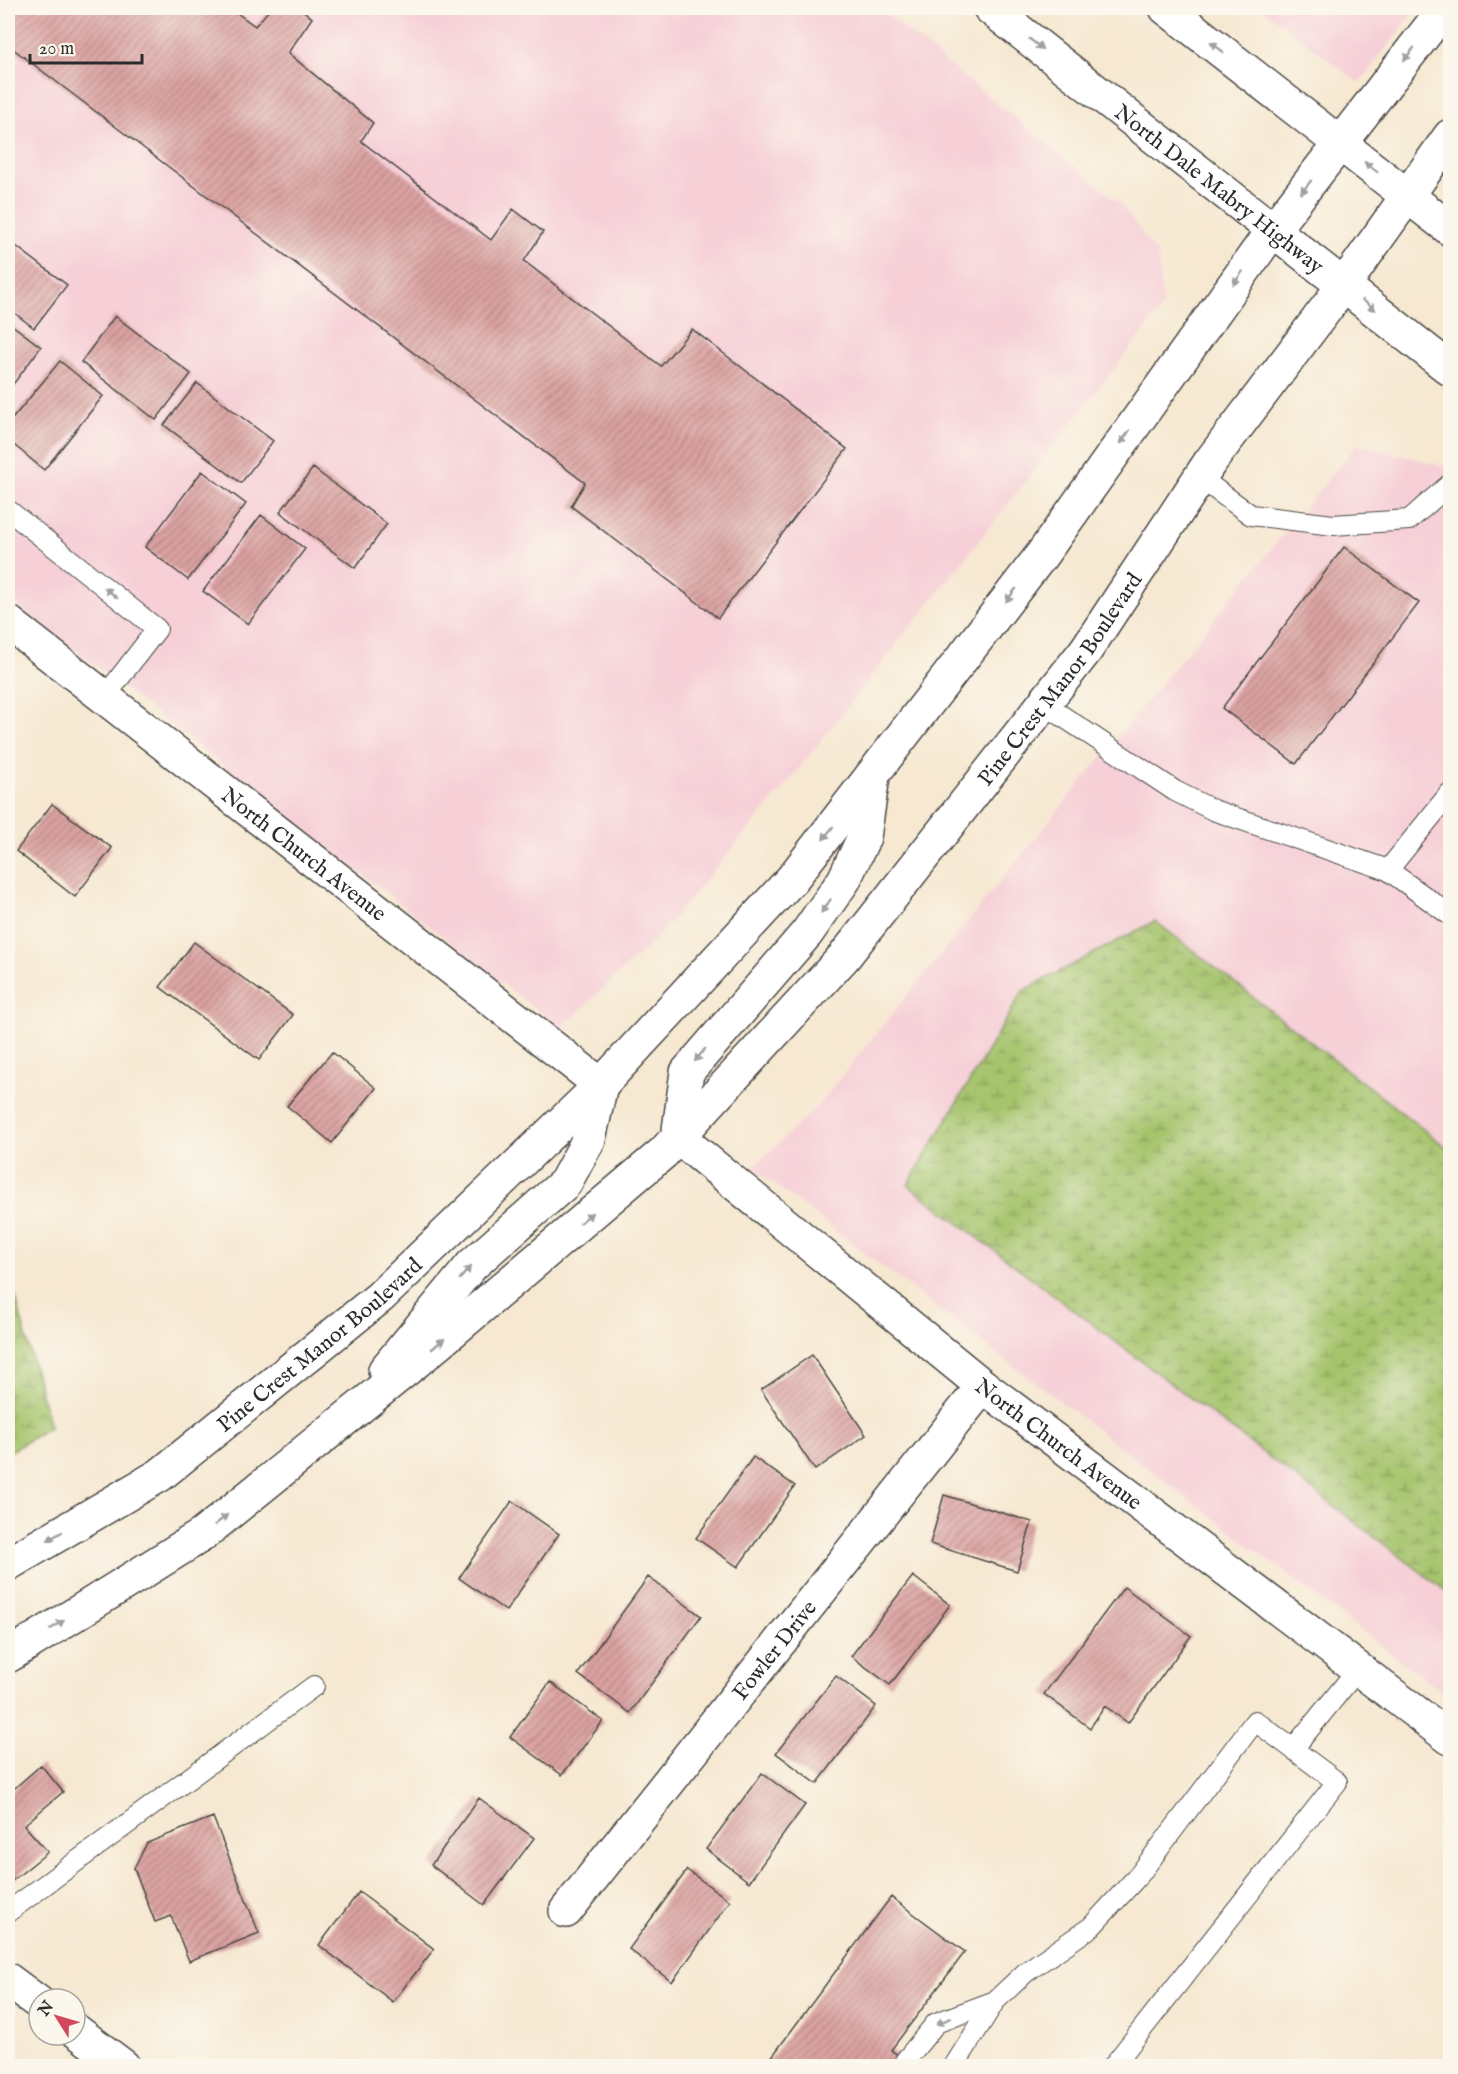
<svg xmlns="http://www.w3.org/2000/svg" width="1458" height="2074" viewBox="0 0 1458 2074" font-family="'IM FELL English',serif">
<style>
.built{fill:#f6cfd7}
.wetland{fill:url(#wetland-marsh);stroke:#68784c;stroke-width:1.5}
.building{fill:url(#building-hatch)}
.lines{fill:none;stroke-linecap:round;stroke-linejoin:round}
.service-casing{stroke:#494744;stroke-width:22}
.minor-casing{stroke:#494744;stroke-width:36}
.tertiary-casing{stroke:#494744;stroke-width:36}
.secondary-casing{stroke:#494744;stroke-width:36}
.primary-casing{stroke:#494744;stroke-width:36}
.service{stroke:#fff;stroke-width:20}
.minor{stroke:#fff;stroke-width:33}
.tertiary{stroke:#fff;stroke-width:33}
.secondary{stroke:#fff;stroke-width:33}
.primary{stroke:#fff;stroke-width:33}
.oneway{fill:#a0a0a0}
.labels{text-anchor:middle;stroke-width:6;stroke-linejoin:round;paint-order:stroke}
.street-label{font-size:22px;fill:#2b2b2b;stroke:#fbf7ec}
</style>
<defs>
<pattern id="wetland-marsh" width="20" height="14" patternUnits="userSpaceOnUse" patternTransform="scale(1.5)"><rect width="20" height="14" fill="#a5c46c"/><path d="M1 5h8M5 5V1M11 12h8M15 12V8" fill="none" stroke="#879f59"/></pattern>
<pattern id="building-hatch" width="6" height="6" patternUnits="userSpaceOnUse" patternTransform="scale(1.5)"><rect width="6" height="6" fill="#dba3a2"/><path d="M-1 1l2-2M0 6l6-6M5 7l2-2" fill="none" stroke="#b28584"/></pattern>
</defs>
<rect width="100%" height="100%" fill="#fbf7ec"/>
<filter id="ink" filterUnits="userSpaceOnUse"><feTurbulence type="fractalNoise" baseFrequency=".0167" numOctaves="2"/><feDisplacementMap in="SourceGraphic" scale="12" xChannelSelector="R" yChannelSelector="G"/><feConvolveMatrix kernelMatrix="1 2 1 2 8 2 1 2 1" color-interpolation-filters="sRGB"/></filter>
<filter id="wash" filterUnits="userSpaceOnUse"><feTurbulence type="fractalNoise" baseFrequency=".008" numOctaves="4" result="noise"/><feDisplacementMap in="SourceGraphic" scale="24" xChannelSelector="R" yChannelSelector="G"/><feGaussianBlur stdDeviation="1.35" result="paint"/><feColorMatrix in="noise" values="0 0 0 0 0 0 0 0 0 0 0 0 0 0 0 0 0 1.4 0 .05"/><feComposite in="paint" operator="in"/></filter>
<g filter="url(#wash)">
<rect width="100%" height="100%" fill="#f6e8d1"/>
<path class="built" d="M8,8H879L1120,203L1158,255L1163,307L786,785L660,934L561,1029L8,598Z
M1261,8H1417L1359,83Z
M1357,444L1450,468V1150L1155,921L908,1185L1450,1594V1698L753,1168L818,1105Z"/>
<path class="wetland" d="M1155,921L1450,1150V1594L908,1185L1023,991Z
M8,1269L50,1427L8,1453Z"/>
<g id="blocks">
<path class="building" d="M8,8H230L255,26L271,8H300L312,18L288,53L373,123L361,141L491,240L513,209L543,232L524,261L661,366L692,329L847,449L718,618L571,506L585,483L8,45Z
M8,240L67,285L34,328L8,308Z
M115,316L191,374L156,420L81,362Z
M8,322L41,347L8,391Z
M60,361L103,396L44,470L8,440V424Z
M197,383L273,441L241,483L164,425Z
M313,468L387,524L355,568L280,512Z
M202,471L246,504L188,580L145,547Z
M261,515L305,549L248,624L203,591Z
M1344,547L1419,603L1296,764L1222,708Z
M52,804L112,848L75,897L16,851Z
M194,942L293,1015L259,1060L160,987Z
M332,1052L376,1088L332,1143L287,1106Z
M812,1355L866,1435L815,1470L761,1390Z
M753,1457L795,1486L738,1567L696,1538Z
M944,1495L1032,1522L1017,1571L930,1544Z
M512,1501L559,1534L506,1611L459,1578Z
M913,1576L950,1605L890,1685L851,1656Z
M648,1577L701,1616L630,1713L578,1674Z
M1124,1587L1191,1636L1128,1723L1105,1706L1090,1728L1044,1694Z
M836,1676L876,1706L817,1784L776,1753Z
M550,1682L603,1721L562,1775L510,1737Z
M41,1765L63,1792L24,1825L48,1852L8,1884V1794Z
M762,1773L805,1805L749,1882L706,1849Z
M479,1798L534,1838L484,1905L431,1865Z
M213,1817L259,1933L189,1961L171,1916L155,1922L134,1868L147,1843Z
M687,1870L730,1901L672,1982L629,1949Z
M359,1892L434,1949L393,2002L319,1945Z
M891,1897L965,1952L891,2050L913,2066H765Z"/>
</g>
</g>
<g filter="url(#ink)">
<use href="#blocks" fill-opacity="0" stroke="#494744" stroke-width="1.5"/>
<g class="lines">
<defs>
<path id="service" d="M1200,478L1251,515L1333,525L1409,520L1450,484
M8,510L157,629L104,698
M1044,704L1175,791L1213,810L1388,870L1450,793
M1388,870L1450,915
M8,1912L314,1686
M905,2061L936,2023L995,2001
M954,2066L995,2001L1026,1972L1091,1927L1139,1875L1255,1721L1293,1749L1358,1669
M1113,2066L1337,1782L1293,1749"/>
<g id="minor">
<path id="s1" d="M8,622L601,1085"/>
<path id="s2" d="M566,1911L983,1386"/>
<path d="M8,1980L39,2003"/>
<path d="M75,2030L123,2066"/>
</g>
<g id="tertiary">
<path id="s3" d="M678,1137L983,1386L1450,1738"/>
</g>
<g id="secondary">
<path d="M678,1137L687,1072L807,933L844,880L864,837L873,776"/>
<path d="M385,1370L472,1265L565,1183L589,1139L601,1085"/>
<path id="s4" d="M8,1564L160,1475L380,1297L601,1085L792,879L1041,556L1272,231L1445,8"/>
<path id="s5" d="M8,1656L202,1535L428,1352L663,1153L678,1137L844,957L1086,650L1210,462L1344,285L1450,136"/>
</g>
<g id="primary">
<path id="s6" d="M990,8L1450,369"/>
<path d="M1166,8L1450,229"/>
</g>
</defs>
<use href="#service" class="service-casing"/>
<use href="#minor" class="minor-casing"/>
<use href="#tertiary" class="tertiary-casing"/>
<use href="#secondary" class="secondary-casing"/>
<use href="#primary" class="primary-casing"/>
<use href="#service" class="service"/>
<use href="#minor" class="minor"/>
<use href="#tertiary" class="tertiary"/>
<use href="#secondary" class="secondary"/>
<use href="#primary" class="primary"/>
</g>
<defs><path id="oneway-solid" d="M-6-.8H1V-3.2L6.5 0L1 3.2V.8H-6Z" transform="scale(1.5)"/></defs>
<g class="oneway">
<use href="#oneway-solid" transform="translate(1036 44) rotate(38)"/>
<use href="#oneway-solid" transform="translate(1217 47) rotate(-142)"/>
<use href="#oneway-solid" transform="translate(1409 54) rotate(128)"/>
<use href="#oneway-solid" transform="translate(1371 167) rotate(-142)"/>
<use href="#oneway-solid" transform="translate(1306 187) rotate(128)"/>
<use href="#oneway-solid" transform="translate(1238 278) rotate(125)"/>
<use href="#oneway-solid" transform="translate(1369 305) rotate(38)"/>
<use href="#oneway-solid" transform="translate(1125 437) rotate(125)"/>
<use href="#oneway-solid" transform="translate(111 593) rotate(-141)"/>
<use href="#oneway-solid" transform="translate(1011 595) rotate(128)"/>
<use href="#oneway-solid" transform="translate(828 833) rotate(128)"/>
<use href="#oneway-solid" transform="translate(826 906) rotate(125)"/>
<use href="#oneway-solid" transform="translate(700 1055) rotate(129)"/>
<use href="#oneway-solid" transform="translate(586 1218) rotate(-40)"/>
<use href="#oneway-solid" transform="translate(465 1273) rotate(-50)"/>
<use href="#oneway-solid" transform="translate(438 1344) rotate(-40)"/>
<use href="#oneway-solid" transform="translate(221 1520) rotate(-39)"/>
<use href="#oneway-solid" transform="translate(55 1536) rotate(150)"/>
<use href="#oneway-solid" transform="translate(57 1625) rotate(-32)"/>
<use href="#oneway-solid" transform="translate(944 2021) rotate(155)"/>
</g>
</g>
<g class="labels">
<g class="street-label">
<text dy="8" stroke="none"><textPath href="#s6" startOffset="292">North Dale Mabry Highway</textPath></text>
<text dy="8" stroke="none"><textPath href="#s5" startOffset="1446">Pine Crest Manor Boulevard</textPath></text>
<text dy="8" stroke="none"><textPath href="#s1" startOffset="376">North Church Avenue</textPath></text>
<text dy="8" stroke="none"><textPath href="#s4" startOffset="382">Pine Crest Manor Boulevard</textPath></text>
<text dy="8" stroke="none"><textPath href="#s3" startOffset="489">North Church Avenue</textPath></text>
<text dy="8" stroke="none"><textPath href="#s2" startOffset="334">Fowler Drive</textPath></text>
</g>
</g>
<rect width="1458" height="2074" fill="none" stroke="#fbf7ec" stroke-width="30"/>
<g transform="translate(57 2017) rotate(307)"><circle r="28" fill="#fbf7ec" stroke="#a8a59f" stroke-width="1.5"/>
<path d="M0-4.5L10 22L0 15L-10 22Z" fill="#d1495b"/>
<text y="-9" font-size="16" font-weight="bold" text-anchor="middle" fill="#2b2b2b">N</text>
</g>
<path d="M30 54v9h112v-9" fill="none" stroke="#2b2b2b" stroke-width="3"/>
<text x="39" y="54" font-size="18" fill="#2b2b2b" stroke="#fbf7ec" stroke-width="4.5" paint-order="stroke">20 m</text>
</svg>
